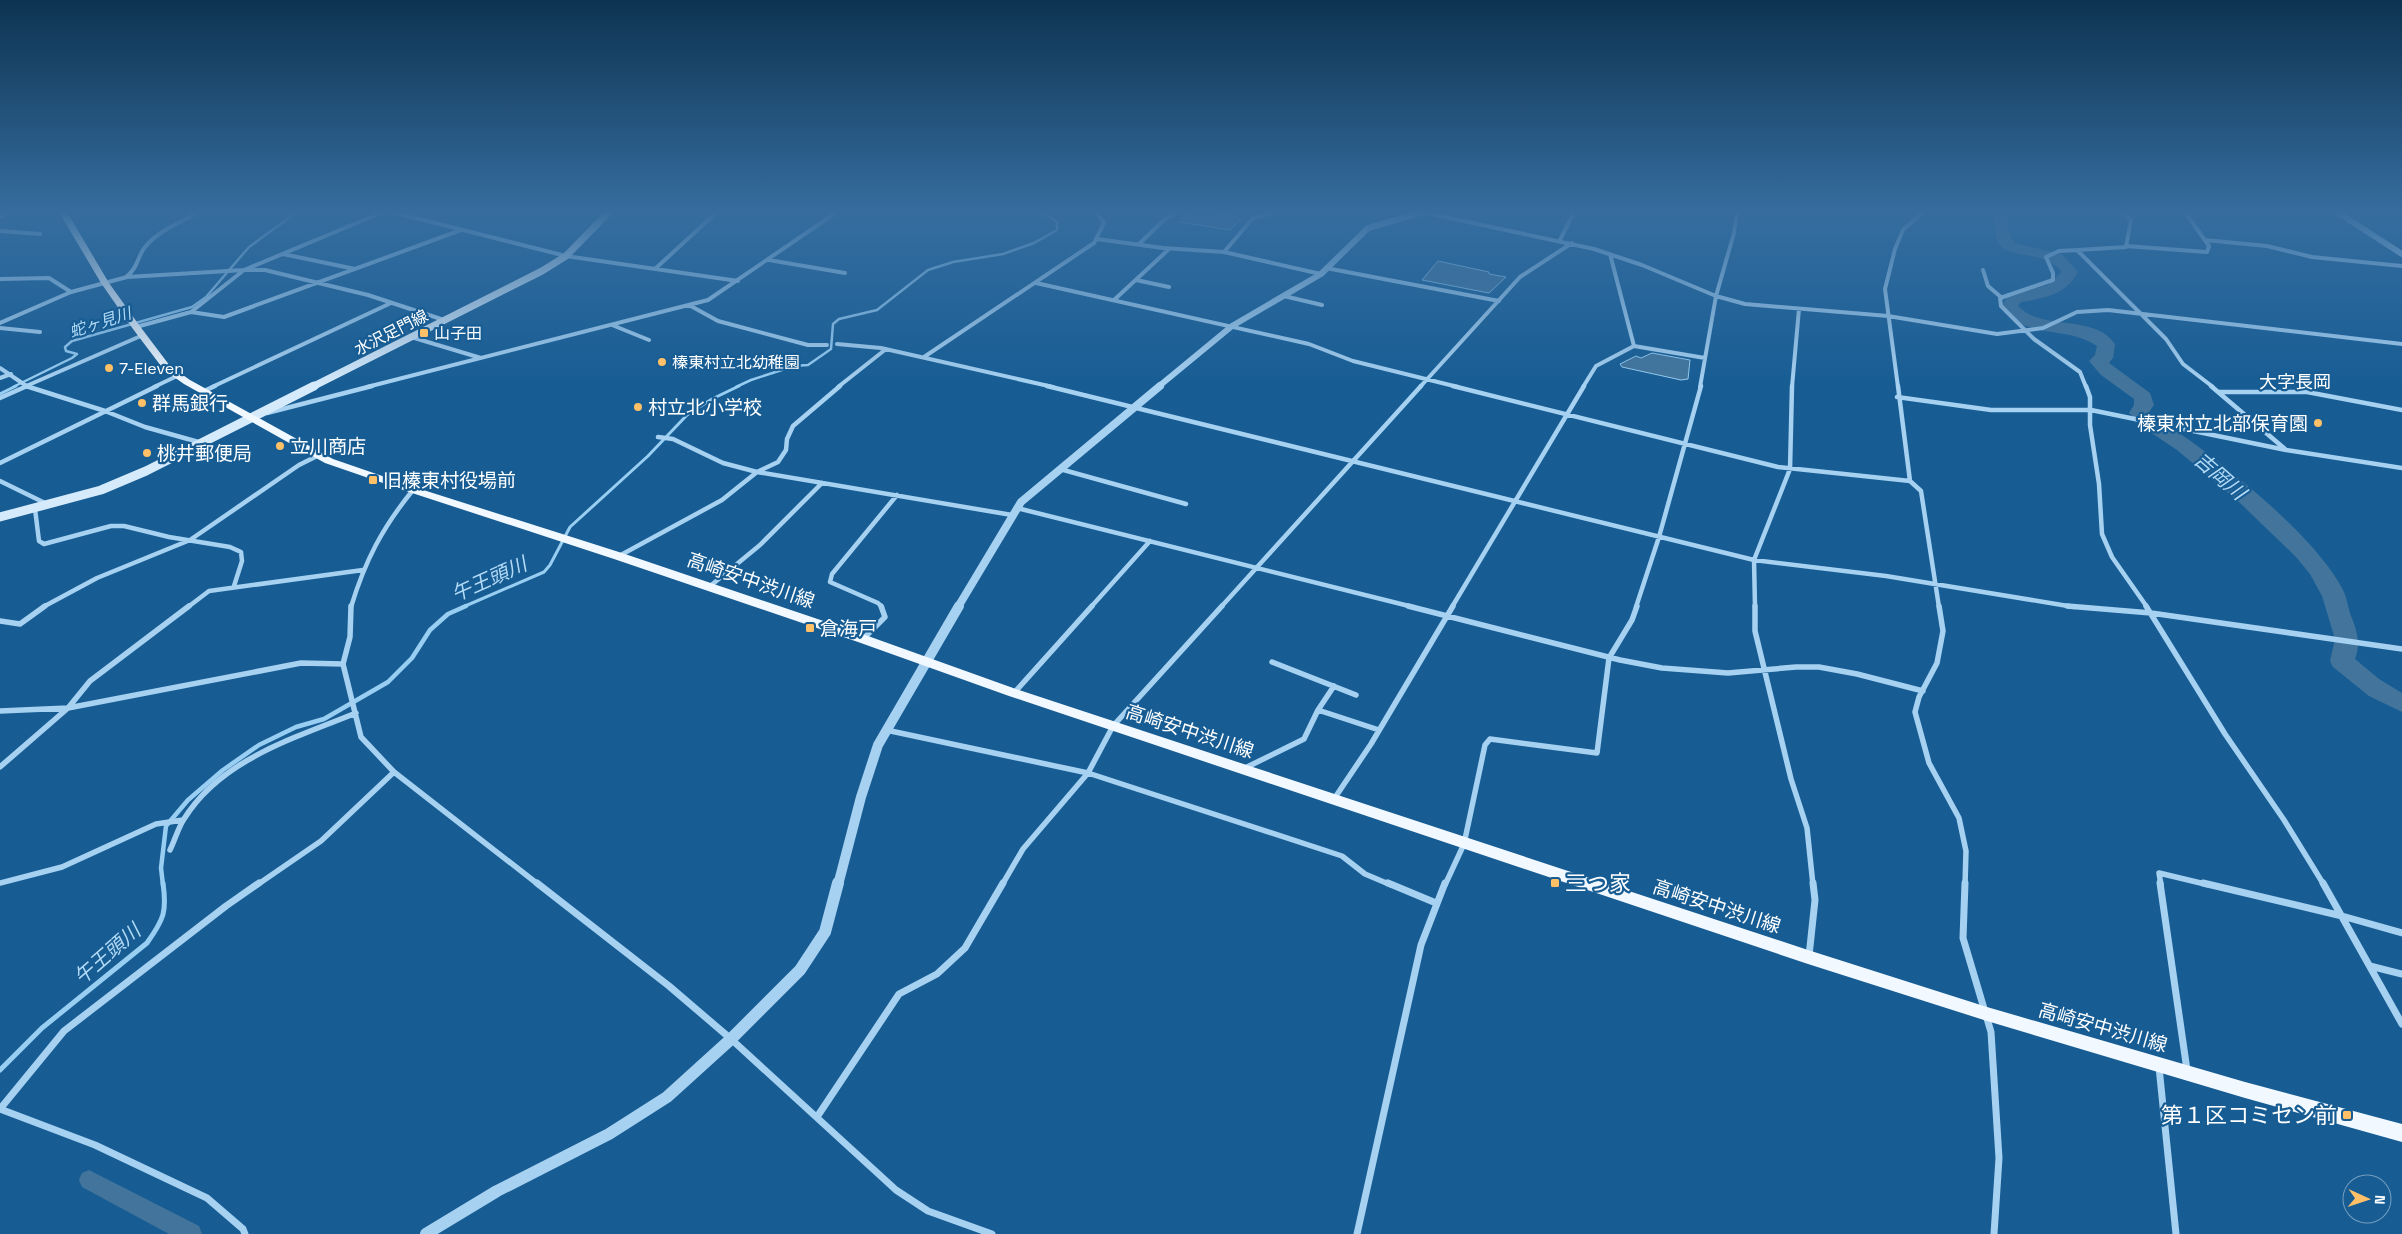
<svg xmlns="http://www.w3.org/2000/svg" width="2402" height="1234" viewBox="0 0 2402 1234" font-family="'Space Grotesk','Noto Sans JP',sans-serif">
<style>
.water{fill:#43759c;stroke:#99cef3}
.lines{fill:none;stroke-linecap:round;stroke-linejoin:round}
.stream-far3{stroke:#99cef3;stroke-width:2.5}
.stream-far2{stroke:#99cef3;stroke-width:3}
.stream-far1{stroke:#99cef3;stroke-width:4.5}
.stream{stroke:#99cef3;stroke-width:5}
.canal{fill:#43759c;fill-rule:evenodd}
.river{fill:#43759c;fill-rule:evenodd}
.minor-far3{stroke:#a7d1f1;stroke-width:4}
.minor-far2{stroke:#a7d1f1;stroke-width:4.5}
.minor-far1{stroke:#a7d1f1;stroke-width:5.5}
.minor{stroke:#a7d1f1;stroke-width:7}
.tertiary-far3{stroke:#a7d1f1;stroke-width:6}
.tertiary-far2{stroke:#a7d1f1;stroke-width:8}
.tertiary-far1{stroke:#a7d1f1;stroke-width:10}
.tertiary{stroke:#a7d1f1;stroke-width:12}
.secondary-far1{stroke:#d5eafb;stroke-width:7}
.secondary{stroke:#d5eafb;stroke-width:9}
.primary{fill:#f1f8ff;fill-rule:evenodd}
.poi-dot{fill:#ffc067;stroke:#175d94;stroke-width:2}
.labels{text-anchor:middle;stroke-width:4.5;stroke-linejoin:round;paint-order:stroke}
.far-water-label{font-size:16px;font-style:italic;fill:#b3dbf7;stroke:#175d94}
.far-street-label{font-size:16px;fill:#fff;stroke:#175d94}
.far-poi-label{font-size:16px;fill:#fff;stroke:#175d94;text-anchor:start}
.far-quarter-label{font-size:18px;fill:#fff;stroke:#175d94}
.poi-label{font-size:19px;fill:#fff;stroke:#175d94;text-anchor:start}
.street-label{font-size:19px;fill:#fff;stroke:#175d94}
.water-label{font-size:20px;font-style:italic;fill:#b3dbf7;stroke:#175d94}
.near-poi-label{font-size:22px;fill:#fff;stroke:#175d94;text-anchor:start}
</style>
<rect width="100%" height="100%" fill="#175d94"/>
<path class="water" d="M1190,212H1216L1241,219L1230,230L1179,222Z
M1438,261L1489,272V274L1506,277L1489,293L1422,280Z
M1652,353L1690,360L1688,379L1681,380L1622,367L1620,364L1636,356L1641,358Z"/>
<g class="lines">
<path class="stream-far3" d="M13,387L72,358L77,354L66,351L65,347L72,341L192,307L206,297L249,247L297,212
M736,387L751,380L794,366L808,365L831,349L833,324L839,319L877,310L928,270L953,262L1003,254L1034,243L1057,230V222L1042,212"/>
<path class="stream-far2" d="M0,394L16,386
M463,607L544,572L550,565L570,527L648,456L687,415L712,399L739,386"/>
<path class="stream-far1" d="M163,885L161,868L166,826L188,800L223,770L259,745L296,727L324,719L388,682L412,658L430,630L448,614L466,606"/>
<path class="stream" d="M0,1070L42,1028L147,943C164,919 167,912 163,883"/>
<path class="canal" d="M89,1170L199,1226L202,1234H169L82,1187L79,1180L82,1173Z"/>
<path class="river" d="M1995,212H2009L2008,229L2014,243L2062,254L2078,272C2066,295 2044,298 2021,302L2018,306C2043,332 2094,313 2115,344L2113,358L2109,363L2150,393L2154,405L2149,412L2151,415C2164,425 2179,432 2192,442C2239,477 2317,539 2343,590C2347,598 2348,607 2351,616C2357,631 2361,643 2355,659L2379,679L2402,693V712L2369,696L2333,667L2330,661L2335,639L2322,596L2310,574L2296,557L2239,502L2177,450L2144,428L2129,413L2134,405V399L2101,375L2089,361L2095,355L2097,346C2068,325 2023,340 2001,307L2009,294L2048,285L2062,272C2036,240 1987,274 1995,212Z"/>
<path class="minor-far3" d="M392,212L566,256L738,281
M1422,212L1594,249L1642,265L1716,296L1745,304L1888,316L1997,334L2043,328L2077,312L2108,310L2402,344
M2122,212L2131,220L2126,247L2077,250L2166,339L2183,364L2213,387
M0,217L7,212
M0,231L40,234
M1097,239L1163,248L1224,252L1321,274
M1560,240L1574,212
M2205,240L2267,246L2312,257L2402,266
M1139,244L1164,220L1176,212
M2126,246L2207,252L2209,246L2185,212
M2077,250L2059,251L2046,257L2053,273V280L2000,298L2001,306L2034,339L2080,372L2086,387
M1224,252L1253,218L1275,212
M283,254L355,269
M1610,254L1634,346
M769,260L845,273
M656,268L717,212
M1326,268L1499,301
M1983,270L1988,286L2002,298
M127,276C138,268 137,257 145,247C159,230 180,223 198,212
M0,279L49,278L71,292
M1136,280L1169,287
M1036,283L1309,344L1353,361L1458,387
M1284,296L1322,305
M1114,300L1169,249
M689,305L718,321L808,345H827
M191,312L224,317L461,230
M0,323L71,292L127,277L244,270H265L368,295L444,320
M612,325L649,340
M136,327L191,312L244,270L383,212
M0,328L40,332
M411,337L481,358
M837,344L881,348L1053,387
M924,357L1094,243L1104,223L1096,212
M0,368L28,387
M0,378L11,374
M24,387L143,335
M154,387L177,376
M212,387L391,303
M367,387L708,300L837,212
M838,387L886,349
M1420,387L1520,277L1572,243
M1583,387L1596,366L1634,346L1705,358
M1700,387L1716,296L1734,233L1737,212
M1792,387L1799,309
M1898,387L1885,289L1895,249L1903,230L1923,212"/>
<path class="minor-far2" d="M26,386L105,411L145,427L202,443
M1047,386L1754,560L1886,576L2074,607
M1453,386L1778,467L1910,481L1921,491L1939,607
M1898,386L1910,481
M2086,386L2090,397V425L2099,484L2102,534L2112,557L2147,607
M2211,386L2285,449
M204,391L215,386
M2219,392H2307L2402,410
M1897,397L1991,410H2091L2286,450L2402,468
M0,398L27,386
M267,413L372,386
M658,437L673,439L723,463L757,472L1012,515
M0,463L157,386
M1060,469L1186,504
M0,481L49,505
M1017,508L1413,607
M35,509L39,541L44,544L111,526H124L169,537L230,547L241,552L242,561L234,586
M619,556L722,500L757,472L778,462L786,450L787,439L793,426L840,386
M709,587L760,545L822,483
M43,607L97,578L190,540L299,465L319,455
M188,607L209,591L363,570
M351,607C365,561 382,528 413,490
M882,607L878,603L830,582L832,574L897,495
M1091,607L1150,541
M1221,607L1421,386
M1452,607L1584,386
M1636,607L1659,537L1701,386
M1755,607L1754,560L1790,469L1792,386"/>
<path class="minor-far1" d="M351,606L350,637L343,664L361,737L394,772L539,885
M1408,606L1620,660L1662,668L1728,673L1796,667H1819L1857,674L1923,691
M1755,606V631L1791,779L1807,828L1813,885
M1939,606L1943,631L1937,663L1919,697L1915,712L1929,763L1959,818L1966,851L1965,885
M2067,606L2151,613L2402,649
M2146,606L2225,734L2284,820L2324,885
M0,621L20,624L45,606
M863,639L885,617L881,606
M1272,662L1356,695
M1014,693L1092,606
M1318,710L1334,686
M0,711L68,708L301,663L343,664
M886,730L1088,773L1342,856L1365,874L1391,885
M0,767L68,708L90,681L189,606
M1245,768L1304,739L1318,710L1379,730
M1334,799L1371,744L1453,606
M170,850C175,840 178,828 184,819C221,759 295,738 356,713
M0,883L62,867L156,824L183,820
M257,885L321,841L394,772
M1002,885L1023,849L1088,773L1113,726L1222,606
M1445,885L1464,844L1485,745L1490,739L1597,753L1609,658L1632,620L1637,606
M2161,885L2159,873L2209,885"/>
<path class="minor" d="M537,883L669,986L731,1039L896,1190L928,1211L992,1234
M1388,883L1436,903
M1965,883L1963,938L1991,1032L1999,1158L1994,1234
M2160,883L2187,1070
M2203,883L2342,916L2402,933
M2323,883L2402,1024
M1809,956L1815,900L1813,883
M2370,966L2402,974
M2159,1067L2176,1234
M0,1109L64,1031L226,906L259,883
M0,1109L95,1145L207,1198L243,1229L245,1234
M817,1117L899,994L937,974L965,948L1003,883
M1357,1234L1421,945L1445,883"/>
<path class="tertiary-far3" d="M2337,212L2402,254
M1158,387L1232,326L1321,274L1368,228L1423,212"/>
<path class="tertiary-far2" d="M958,607L1021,502L1160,386"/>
<path class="tertiary-far1" d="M838,885L861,797L878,745L959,606"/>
<path class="tertiary" d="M426,1234L497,1191L609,1134L667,1097L731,1039L800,970L825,932L838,883"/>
<path class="secondary-far1" d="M312,387L542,271L566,256L609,212"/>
<path class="secondary" d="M0,517L101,490L146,471L314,386"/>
<path class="primary" d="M59,212H67L109,283L139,325L170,366L190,380L333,459L417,488L622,553L868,636L1019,690L1808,950L1987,1007L2245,1082L2402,1124V1142L2245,1098L1987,1021L1808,964L1009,696L858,642L614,559L409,492L325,463L184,384L164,370L133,329L101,283Z"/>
</g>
<linearGradient id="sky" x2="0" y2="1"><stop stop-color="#0d3351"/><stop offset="0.55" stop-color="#366d9f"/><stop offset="1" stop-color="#366d9f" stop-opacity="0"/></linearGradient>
<rect width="2402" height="385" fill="url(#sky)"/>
<g class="poi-dot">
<rect x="419" y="328" width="10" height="10" rx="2.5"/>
<circle cx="662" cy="362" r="5"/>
<circle cx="109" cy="368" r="5"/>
<circle cx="142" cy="403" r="5"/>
<circle cx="638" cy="407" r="5"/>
<circle cx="2318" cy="423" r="5"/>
<circle cx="280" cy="446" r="5"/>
<circle cx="147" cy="453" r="5"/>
<rect x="368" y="475" width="10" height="10" rx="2.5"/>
<rect x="805" y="623" width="10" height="10" rx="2.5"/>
<rect x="1550" y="878" width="10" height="10" rx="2.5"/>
<rect x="2342" y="1110" width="10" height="10" rx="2.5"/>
</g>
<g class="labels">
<g class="far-water-label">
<text transform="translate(100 322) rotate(-18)" y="6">蛇ヶ見川</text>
</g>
<g class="far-street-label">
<text transform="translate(391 332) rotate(-27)" y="6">水沢足門線</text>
</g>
<g class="far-poi-label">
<text x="434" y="339">山子田</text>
<text x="672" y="368">榛東村立北幼稚園</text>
<text x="119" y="374">7-Eleven</text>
</g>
<g class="far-quarter-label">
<text x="2295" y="388">大字長岡</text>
</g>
<g class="poi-label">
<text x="152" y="410">群馬銀行</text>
<text x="648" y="414">村立北小学校</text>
<text x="2308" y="430" text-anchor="end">榛東村立北部保育園</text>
<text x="290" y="453">立川商店</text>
<text x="157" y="460">桃井郵便局</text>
<text x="383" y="487">旧榛東村役場前</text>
<text x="820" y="635">倉海戸</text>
</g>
<g class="street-label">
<text transform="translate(751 580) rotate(19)" y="7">高崎安中渋川線</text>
<text transform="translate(1190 731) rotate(18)" y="7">高崎安中渋川線</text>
<text transform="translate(1717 906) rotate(18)" y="7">高崎安中渋川線</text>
<text transform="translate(2103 1027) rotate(16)" y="7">高崎安中渋川線</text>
</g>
<g class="water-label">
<text transform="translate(2220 476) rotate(41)" y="7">吉岡川</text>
<text transform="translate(489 579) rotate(-24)" y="7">午王頭川</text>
<text transform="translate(107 954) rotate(-41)" y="7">午王頭川</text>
</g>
<g class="near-poi-label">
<text x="1565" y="891">三つ家</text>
<text x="2337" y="1123" text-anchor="end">第１区コミセン前</text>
</g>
</g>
<g transform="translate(2367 1199) rotate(93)"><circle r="24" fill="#175d94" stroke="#749ebf"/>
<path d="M0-4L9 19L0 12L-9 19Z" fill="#ffc067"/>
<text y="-8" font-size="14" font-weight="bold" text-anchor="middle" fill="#ffffff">N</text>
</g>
</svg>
